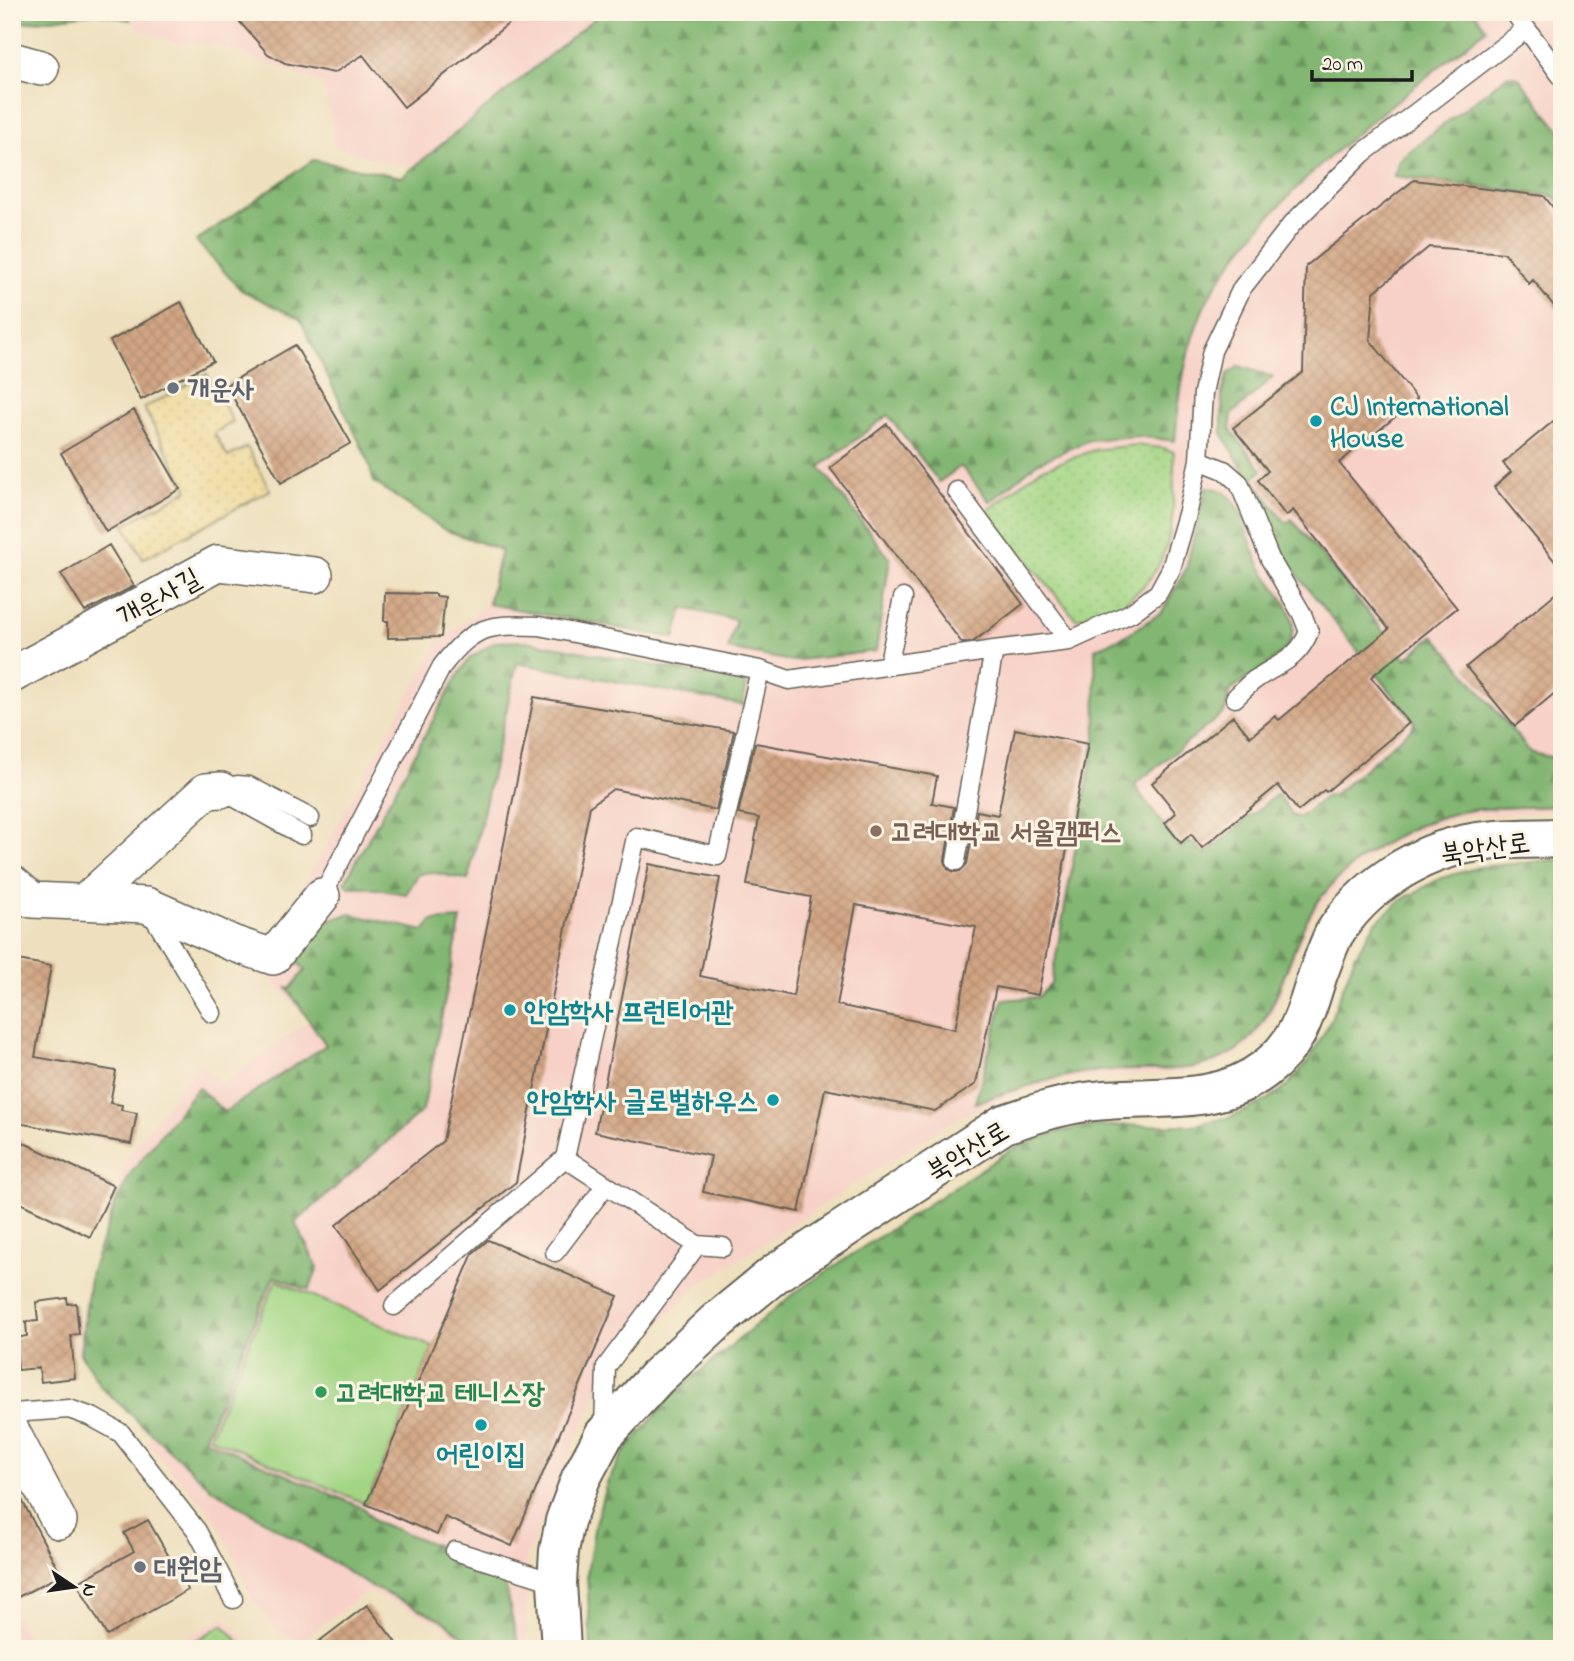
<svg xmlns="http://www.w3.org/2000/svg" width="1574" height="1661" viewBox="0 0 1574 1661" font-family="'Indie Flower','Poor Story',sans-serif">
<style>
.built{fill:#f7d1c8}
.forest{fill:url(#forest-firs);stroke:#4f6947;stroke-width:2}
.sand{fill:url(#sand-dots);stroke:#857b5d;stroke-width:2}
.park{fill:url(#park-dots);stroke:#607850;stroke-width:2}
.pitch{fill:#a3d584;stroke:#607850;stroke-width:2}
.building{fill:url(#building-cross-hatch);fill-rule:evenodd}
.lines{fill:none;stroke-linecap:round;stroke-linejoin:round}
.service-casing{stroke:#666155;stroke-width:21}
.minor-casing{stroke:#666155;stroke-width:38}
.tertiary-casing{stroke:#666155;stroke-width:42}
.service{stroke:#fff;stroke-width:18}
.minor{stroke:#fff;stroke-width:35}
.tertiary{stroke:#fff;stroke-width:38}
.worship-dot{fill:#6b7280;stroke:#fcf5e5;stroke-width:2.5}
.culture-dot{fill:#0f9aa8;stroke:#fcf5e5;stroke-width:2.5}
.education-dot{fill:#8d6e63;stroke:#fcf5e5;stroke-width:2.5}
.leisure-dot{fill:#2e9e5b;stroke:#fcf5e5;stroke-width:2.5}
.labels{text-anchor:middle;stroke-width:6;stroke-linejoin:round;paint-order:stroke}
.worship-label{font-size:28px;font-weight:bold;fill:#5b616d;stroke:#fcf5e5;text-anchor:start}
.culture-label{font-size:28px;font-weight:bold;fill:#0d838f;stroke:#fcf5e5;text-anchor:start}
.street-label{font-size:28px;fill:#1c1c1c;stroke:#fcf5e5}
.education-label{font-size:28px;font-weight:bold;fill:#785e54;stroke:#fcf5e5;text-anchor:start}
.leisure-label{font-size:28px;font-weight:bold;fill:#27864d;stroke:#fcf5e5;text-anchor:start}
</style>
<defs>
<pattern id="forest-firs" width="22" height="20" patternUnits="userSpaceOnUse" patternTransform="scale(1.75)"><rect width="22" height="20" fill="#82b672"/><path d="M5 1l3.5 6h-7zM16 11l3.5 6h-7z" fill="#6a935d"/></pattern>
<pattern id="sand-dots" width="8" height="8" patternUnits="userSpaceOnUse" patternTransform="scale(1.75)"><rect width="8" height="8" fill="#eeda9e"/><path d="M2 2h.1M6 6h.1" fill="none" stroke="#ccba88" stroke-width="1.8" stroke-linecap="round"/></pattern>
<pattern id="park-dots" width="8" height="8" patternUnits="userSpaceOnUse" patternTransform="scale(1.75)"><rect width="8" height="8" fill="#a3d584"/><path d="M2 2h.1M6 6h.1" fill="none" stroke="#8cb671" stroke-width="1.8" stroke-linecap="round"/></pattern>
<pattern id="building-cross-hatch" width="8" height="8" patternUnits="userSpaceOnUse" patternTransform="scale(1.75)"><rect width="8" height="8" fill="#d1a583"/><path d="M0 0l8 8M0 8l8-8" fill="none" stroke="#b38d71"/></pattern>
</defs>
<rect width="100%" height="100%" fill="#fcf5e5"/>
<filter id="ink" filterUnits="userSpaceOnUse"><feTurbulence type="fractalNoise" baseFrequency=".0143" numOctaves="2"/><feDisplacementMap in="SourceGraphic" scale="14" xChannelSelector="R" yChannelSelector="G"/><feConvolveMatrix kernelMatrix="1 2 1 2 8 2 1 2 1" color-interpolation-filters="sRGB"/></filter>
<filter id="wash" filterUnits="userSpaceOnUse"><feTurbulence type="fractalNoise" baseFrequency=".00686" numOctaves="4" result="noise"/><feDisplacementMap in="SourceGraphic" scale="28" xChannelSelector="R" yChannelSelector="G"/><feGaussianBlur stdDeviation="1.57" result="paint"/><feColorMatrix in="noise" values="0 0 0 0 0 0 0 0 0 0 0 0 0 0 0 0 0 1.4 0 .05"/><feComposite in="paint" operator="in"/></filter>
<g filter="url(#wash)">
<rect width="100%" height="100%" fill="#eee0be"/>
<path class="built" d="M132,12H1562V811L1468,816L1428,827L1382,849L1335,890L1313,916L1299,946L1276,1009L1262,1032L1246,1049L1228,1060L1185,1073L1112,1076L1063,1081L1022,1093L958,1117L696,1287L600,1384L527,1556V1649H470L439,1623L367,1591L301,1641L278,1632L250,1596L237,1560L213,1517L145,1441L163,1426L76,1353L87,1284L126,1158L199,1063L222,1084L308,1021L257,962L298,895L439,641L485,605L500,542L480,171L388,163L335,147L324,84L215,44L175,43L137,29Z
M12,1610L36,1649H12Z
M225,1617L253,1649H164Z"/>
<path class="forest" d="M12,12H127L130,20L96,13L12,24Z
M602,12H1474L1486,29C1406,95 1318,156 1252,237C1234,259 1216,281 1204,307C1185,350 1179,395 1175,441L1136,436L1089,440L1037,463L990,502L961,466L939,482L888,415L820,467L890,559L876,651L791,661L728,649L736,620L683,608L675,638L488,604L501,550L445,530L374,482L367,458L300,319L241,290L196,241L313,160L402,177Z
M1544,12H1562V34Z
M1508,75L1518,77L1562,133V205L1554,196L1394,176L1399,160L1408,152Z
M1239,366L1273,377L1232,414L1230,429L1262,470L1253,479L1286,523L1292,519L1406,659L1434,635L1531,753L1562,759V806C1529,808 1493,806 1461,812C1406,824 1338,865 1310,914C1304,925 1299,937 1295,948C1280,984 1271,1025 1238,1049C1199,1078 1145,1067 1099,1071C1057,1075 1015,1090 975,1103L1003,1000L1038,997L1051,984L1096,734L1095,649L1123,637L1162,612L1186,569L1206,487C1246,489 1244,538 1260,565C1273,588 1302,612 1290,641C1282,659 1245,679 1229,692L1225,712L1134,785L1180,848L1191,841L1205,854L1277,794L1293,816L1300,817L1325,797L1335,794L1413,727L1414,721L1298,576L1276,540L1247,476L1222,433V393L1228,374Z
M526,641L746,683L743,705L517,663L468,880L431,872L419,874L406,894L364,887H349L345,882L455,680L470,658L495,642Z
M1562,859V1649H591L587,1574L595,1524L607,1483L623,1454L671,1396L794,1293L1012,1149L1054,1133L1087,1126L1193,1125L1231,1117L1262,1103L1287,1086L1307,1063L1328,1026L1355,956L1376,922L1401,900L1441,878L1480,867Z
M350,914L424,931L432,921L461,919L423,1110L295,1223L318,1268L309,1290L274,1276L204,1439L363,1508L374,1521L502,1571L519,1649H480L441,1619L374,1588L211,1488L101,1387L80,1353L91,1271L116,1202L131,1173L198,1087L224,1112L326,1045L286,987L290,989L305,970L293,958L325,921Z"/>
<path class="sand" d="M207,374L233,422L214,433L228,457L247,447L270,490L143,559L124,525L188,490L144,408Z"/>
<path class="park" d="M1134,445L1163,448L1174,452C1174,506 1178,561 1131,597C1127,600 1123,605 1118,607C1105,613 1089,615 1076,619L986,512L1039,470L1094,450Z
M223,1625L246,1649H181Z"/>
<path class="pitch" d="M276,1280L433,1347L366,1504L209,1437Z"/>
<g id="blocks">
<path class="building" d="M231,12H523L404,107L363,55L334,73L285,63L268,54Z
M1414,180L1544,196L1562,219V316L1533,280L1529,284L1505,253L1429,247L1374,292L1370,340L1417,399L1339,463L1457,608L1371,677L1409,723L1326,792L1324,790L1298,811L1278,785L1202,848L1191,834L1181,843L1165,823L1176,813L1152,783L1233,716L1250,737L1275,716L1279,720L1389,629L1293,510L1286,516L1258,480L1268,471L1233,428L1303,372L1306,266Z
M181,302L213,361L141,400L110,341Z
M295,345L351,443L281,483L226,385Z
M134,410L180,489L106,532L61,453Z
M1562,414V570L1494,487L1511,472L1503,463Z
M887,424L1023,604L973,642L962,643L830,468Z
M109,545L134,586L85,612L61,574Z
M1562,588V687L1515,726L1466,667Z
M385,593L436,594V596L445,597L441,637L388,638V621H384Z
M534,697L734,731L716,810L613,789L590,806L516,1182L380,1290L336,1225L443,1141Z
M1015,729L1088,744L1038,995L996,987L976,1084L935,1111L825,1089L799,1212L703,1192L711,1156L595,1132L649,864L720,878L700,976L793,996L811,897L747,885L759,818L738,814L755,743L937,776L932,803L954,807L945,860L948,869L955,872L960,871L967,864L977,811L998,815ZM856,905L976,927L955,1029L837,1005Z
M12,959L51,966L35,1057L116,1071L110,1103L122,1105L121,1110L137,1113L131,1144L12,1122Z
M12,1137L114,1186L90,1237L12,1199Z
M488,1240L618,1296L512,1546L445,1517L437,1535L366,1504L473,1253Z
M67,1298L68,1304L76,1303L79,1334L71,1335L75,1378L41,1382L39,1368L18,1370L15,1338L27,1336L26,1322L38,1321L36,1302Z
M12,1481L61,1575L12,1600Z
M148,1520L188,1590L107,1636L77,1583L134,1551L124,1533Z
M367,1605L401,1649H309Z"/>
</g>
</g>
<g filter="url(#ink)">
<use href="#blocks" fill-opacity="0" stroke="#666155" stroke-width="2"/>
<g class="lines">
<defs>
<path id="service" d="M1514,12L1562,77
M1199,460L1224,470L1239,483L1270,559L1302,614L1309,632C1296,662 1280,662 1256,679C1248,684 1242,692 1235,698
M957,491L1069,641
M888,666L903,598
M221,790L237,785L249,786L310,818
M221,790L302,835
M956,861L994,650
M322,896L442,666C474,625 489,624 539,626L760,670L789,680L994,650L1069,641L1131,613L1158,593L1171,569L1188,511L1199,460L1203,393L1212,351L1242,288L1292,224L1363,153L1526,29
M152,914L212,1013
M697,1245L723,1247
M555,1252L606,1185
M394,1306L565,1158
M12,1413L69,1409L92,1417L121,1433L197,1531L233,1599
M604,1428L606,1367L697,1245L565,1158L636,837L717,856L760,670
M455,1551L557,1583"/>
<path id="minor" d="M12,60L41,68
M12,675L218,563L315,575
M12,883L32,900L146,905L232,943L273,957L322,896
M85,902L206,791L221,790
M12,1432L59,1521"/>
<path id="tertiary" d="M561,1649L557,1583L559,1551L565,1521L581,1478L604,1435L657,1377L716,1322L776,1273L1004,1124C1031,1115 1058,1106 1086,1102C1147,1093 1213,1109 1265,1069C1301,1041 1305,1013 1318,974C1323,961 1328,946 1334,934C1363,887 1418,852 1472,843C1501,838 1532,839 1562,838"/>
</defs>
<use href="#service" class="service-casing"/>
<use href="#minor" class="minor-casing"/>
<use href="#tertiary" class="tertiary-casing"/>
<use href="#service" class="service"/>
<use href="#minor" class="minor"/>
<use href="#tertiary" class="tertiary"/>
</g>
</g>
<g class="worship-dot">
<circle cx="173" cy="388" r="7"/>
<circle cx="140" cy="1567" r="7"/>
</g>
<g class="culture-dot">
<circle cx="1316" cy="421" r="7"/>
<circle cx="510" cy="1010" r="7"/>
<circle cx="773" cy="1100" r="7"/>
<circle cx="481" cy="1425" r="7"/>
</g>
<circle class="education-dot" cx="876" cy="831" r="7"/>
<circle class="leisure-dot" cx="321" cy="1392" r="7"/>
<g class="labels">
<g class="worship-label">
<text x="187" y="398">개운사</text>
<text x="154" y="1577">대원암</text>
</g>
<g class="culture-label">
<text x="1330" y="415">CJ International<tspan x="1330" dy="32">House</tspan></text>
<text x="524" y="1020">안암학사 프런티어관</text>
<text x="759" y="1110" text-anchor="end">안암학사 글로벌하우스</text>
<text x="481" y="1463" text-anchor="middle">어린이집</text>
</g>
<g class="street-label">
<text transform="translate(158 596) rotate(-29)" y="10">개운사길</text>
<text transform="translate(1485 847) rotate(-8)" y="10">북악산로</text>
<text transform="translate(967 1150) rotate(-31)" y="10">북악산로</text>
</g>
<g class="education-label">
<text x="890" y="841">고려대학교 서울캠퍼스</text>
</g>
<g class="leisure-label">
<text x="335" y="1402">고려대학교 테니스장</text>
</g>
</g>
<rect width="1574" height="1661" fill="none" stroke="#fcf5e5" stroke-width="42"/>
<g transform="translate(74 1587) rotate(103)" stroke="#fcf5e5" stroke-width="5" paint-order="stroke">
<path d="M0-5L12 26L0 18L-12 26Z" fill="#1c1c1c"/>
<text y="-10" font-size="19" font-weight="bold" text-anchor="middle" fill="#1c1c1c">N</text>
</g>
<path d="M1312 70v10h100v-10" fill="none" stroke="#1c1c1c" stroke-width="3.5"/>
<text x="1322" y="70" font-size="21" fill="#1c1c1c" stroke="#fcf5e5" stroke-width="5" paint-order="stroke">20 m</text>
</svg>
